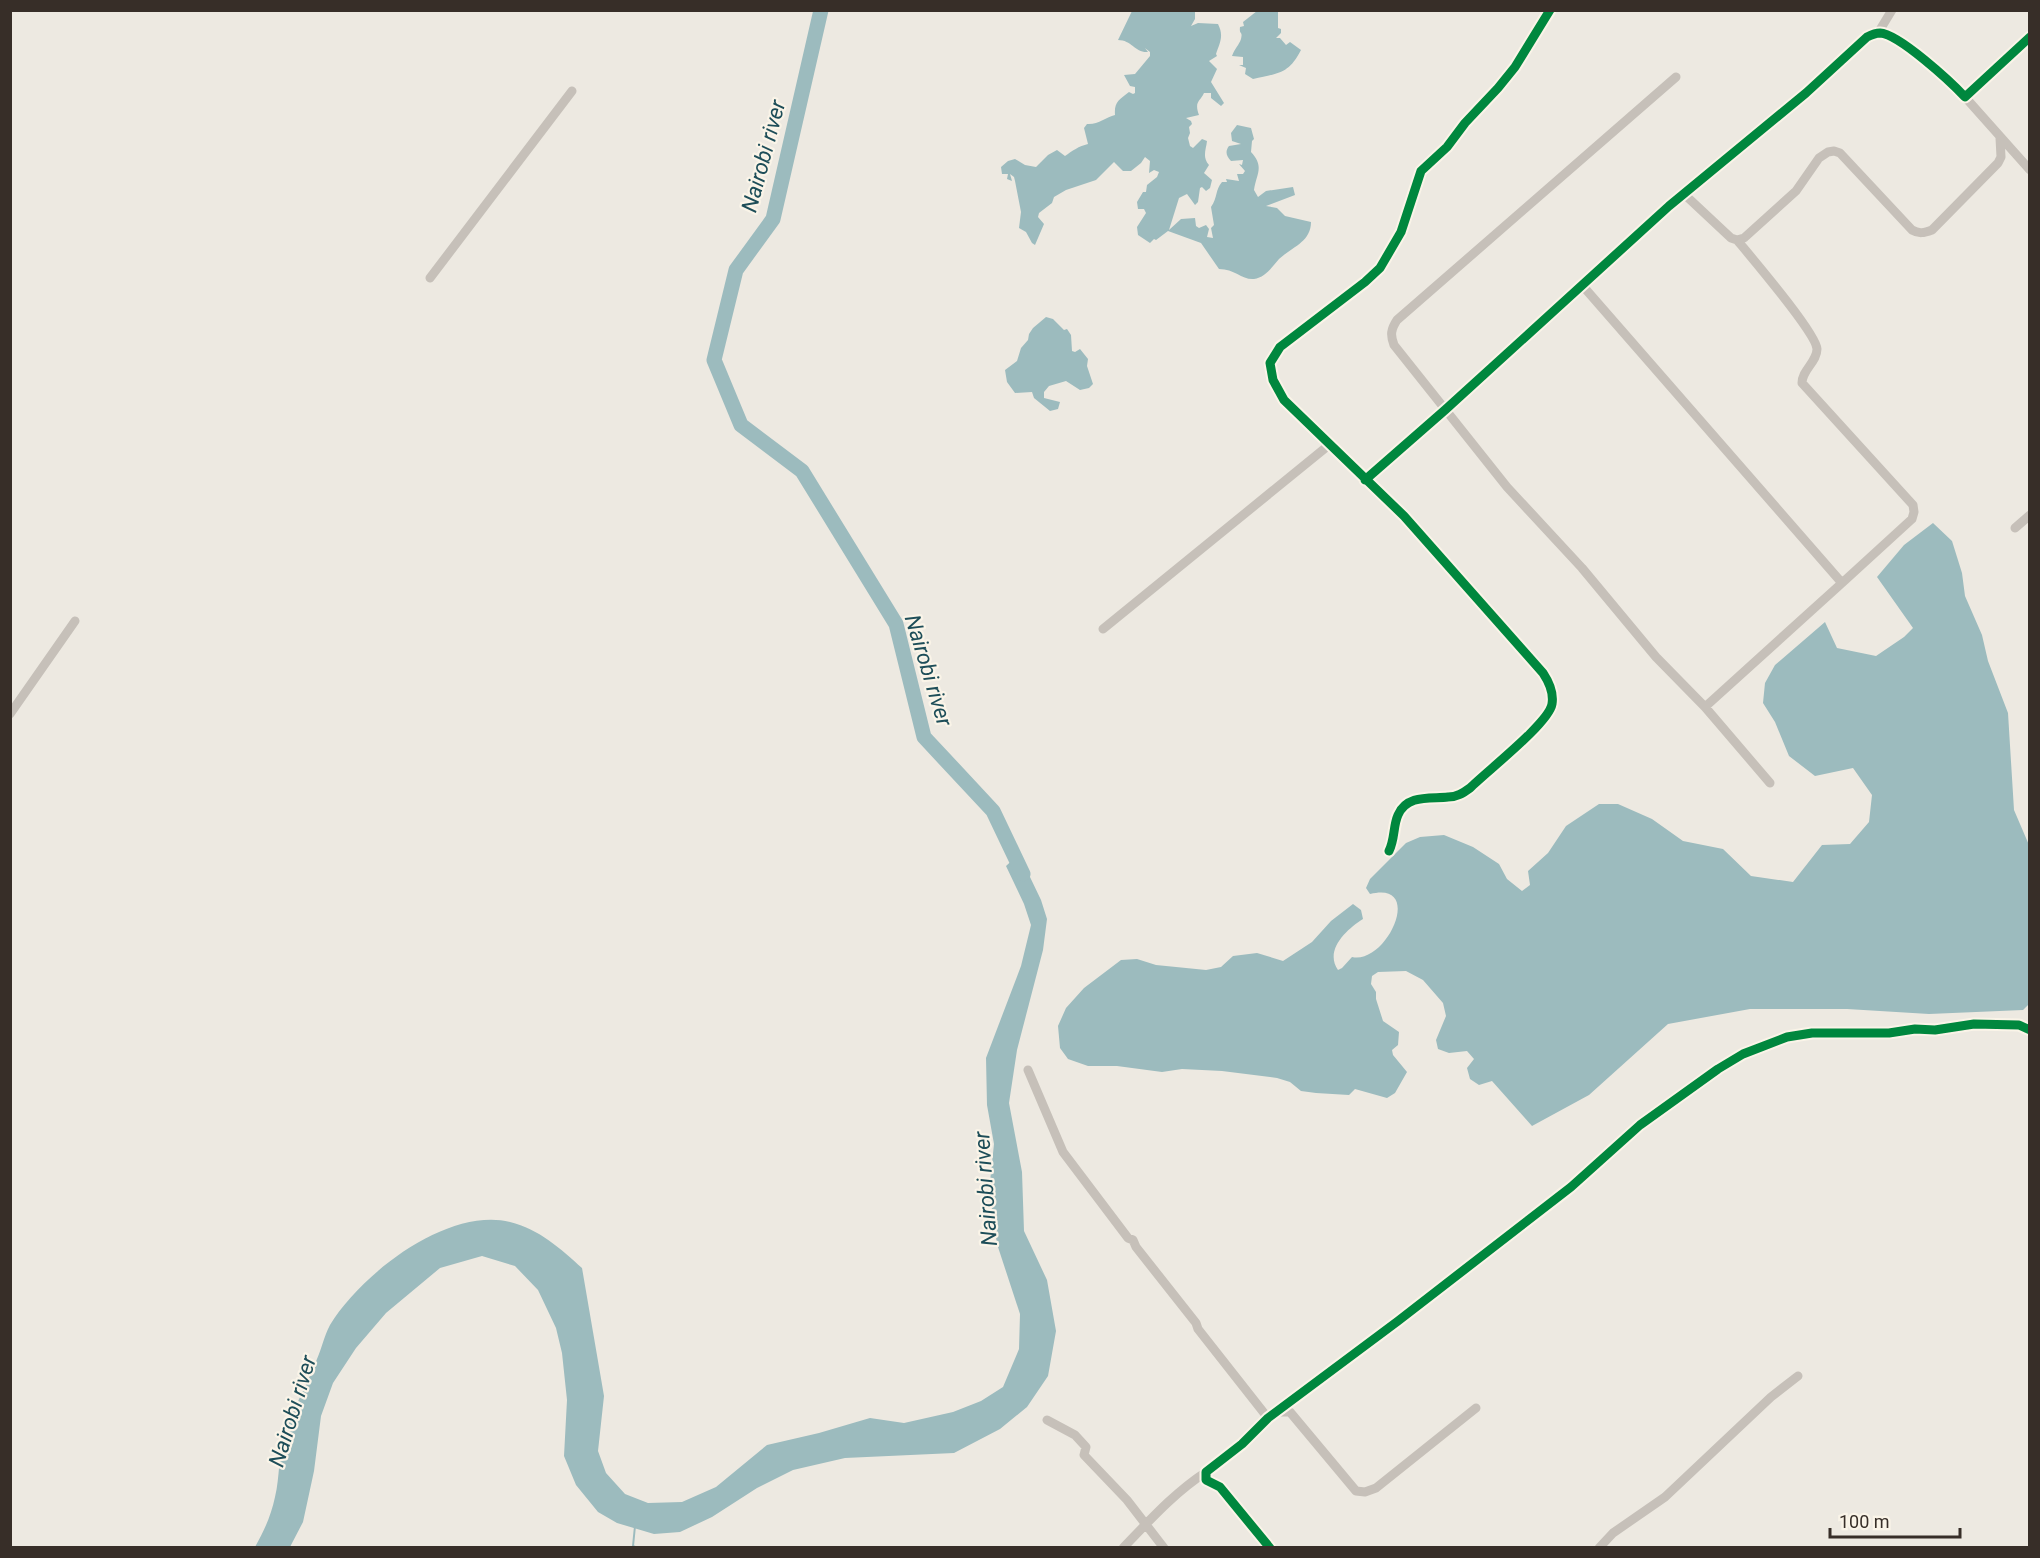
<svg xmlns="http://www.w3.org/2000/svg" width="2040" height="1558" viewBox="0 0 2040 1558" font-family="Roboto,sans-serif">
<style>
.water{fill:#9cbbbe}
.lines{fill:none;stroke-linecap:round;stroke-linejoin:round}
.stream{stroke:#9cbbbe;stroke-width:2}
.river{stroke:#9cbbbe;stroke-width:15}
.minor{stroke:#c6c0b9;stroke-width:9}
.cycleway-casing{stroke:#faf4e8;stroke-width:13}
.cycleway{stroke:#00873e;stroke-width:9}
.labels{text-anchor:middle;stroke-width:4.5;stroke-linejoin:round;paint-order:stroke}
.water-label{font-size:22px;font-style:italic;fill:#1d4d58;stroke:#faf4e8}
</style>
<rect width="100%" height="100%" fill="#ede9e1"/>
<path class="water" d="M1132,11H1195V19L1191,26L1198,23L1218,24C1224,36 1220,42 1216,54L1217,56L1209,61L1217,69L1211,82L1224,103L1221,106L1211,98V93H1204C1200,102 1194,101 1199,115L1186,118L1191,121L1192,124L1189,127L1190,133L1188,138L1190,146L1193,148L1202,139L1207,141C1206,150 1202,157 1209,165L1204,173L1212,180L1210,188L1206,191L1202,187L1200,188L1198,202L1195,205L1187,194L1179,198L1169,230L1181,219L1195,218L1196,226L1199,228L1206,225L1209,229L1207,237L1213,238L1211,228L1214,225L1211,207C1218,197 1215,190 1222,182H1227L1226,179L1239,181L1237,174H1243L1245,171L1239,164L1242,165L1243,160L1231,161C1226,156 1225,151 1229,146L1241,144L1232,141L1231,133L1237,125L1251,128L1254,139L1252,141L1251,152C1265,167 1256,174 1254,190L1258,197L1266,191L1293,187L1295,195L1266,206L1277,208L1285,216L1311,222C1311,242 1292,247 1279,259C1272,267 1265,278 1254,279C1242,280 1235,269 1219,269L1201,243L1168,231L1156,240L1154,239L1150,243L1138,235L1137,227L1146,213L1144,209H1138L1137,202L1143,192H1146L1147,185L1157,177L1159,172L1154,170L1149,173L1150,161L1145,157L1141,163L1131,171H1123L1114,162L1096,180L1066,190L1054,197L1052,203L1039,213L1038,217L1044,224L1035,245L1032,243L1026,232L1019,228L1021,212L1015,181L1014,177L1010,174L1012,181L1007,179L1008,174H1002L1001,167L1008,161L1015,159L1025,165L1036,167L1048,155L1057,150L1065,156C1072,151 1079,146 1088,144L1084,128L1087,124C1098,125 1106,117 1115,115C1114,102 1119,100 1129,92L1133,94L1135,93V87L1130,86L1124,75L1135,74L1150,56V52L1145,48L1148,52C1135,53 1132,40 1118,40Z
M1257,11H1278V28L1281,29V33L1276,38H1280L1286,45L1290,42L1301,50C1288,75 1278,73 1253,79L1245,74L1246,68L1239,65H1243V57L1232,56C1235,48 1239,45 1241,39C1243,30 1239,36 1240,27L1244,26L1243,22Z
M1046,317L1053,319L1064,330L1067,329L1071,335L1072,351L1075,352L1080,349L1088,359L1087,366L1093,384L1089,388L1080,390L1066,381L1049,386L1044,392V398L1060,402L1058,409L1050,411L1034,398L1032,392L1015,393L1007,382L1005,370L1017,361L1021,348L1028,340L1029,334L1033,328Z
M1933,523L1952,541L1962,573L1965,596L1982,635L1988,661L2008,713L2014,810L2029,845L2030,1003L2023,1010L1929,1014L1847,1009H1750L1668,1024L1589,1095L1532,1126L1492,1081L1479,1085L1470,1079L1467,1068L1474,1059L1467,1051L1449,1053L1438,1049L1436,1040L1446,1016L1443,1003L1423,980L1406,971L1378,972L1372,976L1371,984L1376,992V999L1383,1021L1399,1032L1398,1045L1392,1050L1393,1055L1407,1072L1395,1093L1387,1098L1355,1089L1349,1095L1316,1093L1301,1091L1290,1082L1277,1078L1222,1071L1182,1069L1162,1072L1117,1066H1088L1068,1059L1060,1048L1058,1026L1066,1008L1084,988L1121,960L1137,959L1156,965L1206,970L1221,967L1233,956L1257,953L1283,961L1312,942L1331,921L1353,904L1361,910L1363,919C1347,929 1324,950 1338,970L1342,968L1352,957C1387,965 1425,880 1370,894L1366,888L1370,879L1406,843L1420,837L1444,835L1473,847L1499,864L1507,879L1522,891L1530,885L1528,871L1548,853L1566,826L1599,804H1618L1652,819L1683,841L1723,849L1751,876L1793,882L1822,845L1850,844L1869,822L1872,795L1853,768L1815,776L1789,756L1775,722L1763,703L1765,683L1775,665L1825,622L1837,648L1876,656L1904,637L1913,628L1877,577L1904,545Z
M1019,854L1041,900L1047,919L1043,950L1017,1050L1009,1103L1022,1172L1024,1231L1047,1280L1056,1331L1048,1376L1027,1407L1000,1429L954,1453L845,1458L793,1470L757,1488L712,1517L680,1532L654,1534L617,1523L598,1512L576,1485L564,1456L567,1400L562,1353L556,1328L538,1290L515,1266L482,1256L440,1268L386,1313L356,1348L333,1383L321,1416L314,1471L303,1522L290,1547H255C264,1531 271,1516 275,1497C280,1476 278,1455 285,1434C293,1409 307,1384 317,1359C322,1348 324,1336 330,1325C361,1274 447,1207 510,1222C539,1229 561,1249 582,1268L604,1396L598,1451L606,1473L625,1494L648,1503L682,1502L716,1487L767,1445L819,1433L870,1418L904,1423L953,1412L981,1401L1003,1387L1019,1349L1020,1314L997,1244L991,1203L990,1182L994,1144L987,1105L986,1058L1021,966L1031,925L1024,904L1006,866Z"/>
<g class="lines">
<path class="stream" d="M635,1526L633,1546L637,1548"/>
<path class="river" d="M821,10L773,219L736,270L714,360L741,425L802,471L896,624L924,737L993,811L1023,874"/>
<path class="minor" d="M1878,33L1892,10
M1676,77L1397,320C1391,329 1390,335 1394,345L1507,487L1582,568L1656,657L1705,707L1770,783
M1965,97L2030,170
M1684,194L1731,238L1737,240L1744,238L1796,191L1819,158L1828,152L1834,151L1840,153L1912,230C1919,234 1924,233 1932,230L1998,163L2001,157L2000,138
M1737,240C1751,257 1816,333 1817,349C1817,362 1802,370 1802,383L1913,505L1914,512L1912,519L1842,583
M430,278L572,91
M1582,285L1842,583L1705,707
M1365,480L1445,410L1669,206L1806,93L1867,37C1871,35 1876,33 1880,33C1899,34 1951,82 1965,97L2030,37
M2015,528L2030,515
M1103,629L1329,445
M10,714L75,621
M1389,851C1395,839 1393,826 1398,815C1407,794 1431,799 1448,797C1457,797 1463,793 1470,788C1487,771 1549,723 1552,704C1554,692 1549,682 1543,673L1404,516L1284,400L1273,380L1270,363L1280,347L1365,282L1380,268L1401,232L1421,171L1447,147L1465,123L1498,88L1515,67L1550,10
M1028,1070L1063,1152L1128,1238L1133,1240L1136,1247L1196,1323L1198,1329L1268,1418
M1278,1412H1290L1356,1491L1365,1492L1376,1488L1476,1408
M1047,1420L1075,1435L1086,1447L1084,1455L1127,1500L1164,1548
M1123,1548C1150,1520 1174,1493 1206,1472
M1270,1548L1220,1487L1206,1480V1472L1242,1444L1268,1418L1398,1321L1571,1187L1640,1125L1718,1069L1743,1054L1787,1037L1812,1033H1889L1915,1029L1935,1030L1974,1024L2019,1025L2030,1030
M1599,1548L1613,1533L1665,1497L1771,1397L1798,1376"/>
<defs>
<path id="cycleway" d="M1365,480L1445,410L1669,206L1806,93L1867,37C1871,35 1876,33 1880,33C1899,34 1951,82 1965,97L2030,37
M1389,851C1395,839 1393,826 1398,815C1407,794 1431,799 1448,797C1457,797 1463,793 1470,788C1487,771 1549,723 1552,704C1554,692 1549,682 1543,673L1404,516L1284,400L1273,380L1270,363L1280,347L1365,282L1380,268L1401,232L1421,171L1447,147L1465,123L1498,88L1515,67L1550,10
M1270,1548L1220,1487L1206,1480V1472L1242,1444L1268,1418L1398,1321L1571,1187L1640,1125L1718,1069L1743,1054L1787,1037L1812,1033H1889L1915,1029L1935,1030L1974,1024L2019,1025L2030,1030"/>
</defs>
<use href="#cycleway" class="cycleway-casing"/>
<use href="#cycleway" class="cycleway"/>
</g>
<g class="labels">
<g class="water-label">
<text transform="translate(763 156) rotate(-75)" y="8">Nairobi river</text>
<text transform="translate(929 670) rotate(73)" y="8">Nairobi river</text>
<text transform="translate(985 1189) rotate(-94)" y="8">Nairobi river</text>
<text transform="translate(292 1411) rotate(-73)" y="8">Nairobi river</text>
</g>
</g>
<rect width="2040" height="1558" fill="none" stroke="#372e28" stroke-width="24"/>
<path d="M1830 1528v9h130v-9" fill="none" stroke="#372e28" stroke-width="3"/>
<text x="1839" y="1528" font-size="18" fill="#372e28" stroke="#faf4e8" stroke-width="4.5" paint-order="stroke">100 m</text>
</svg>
